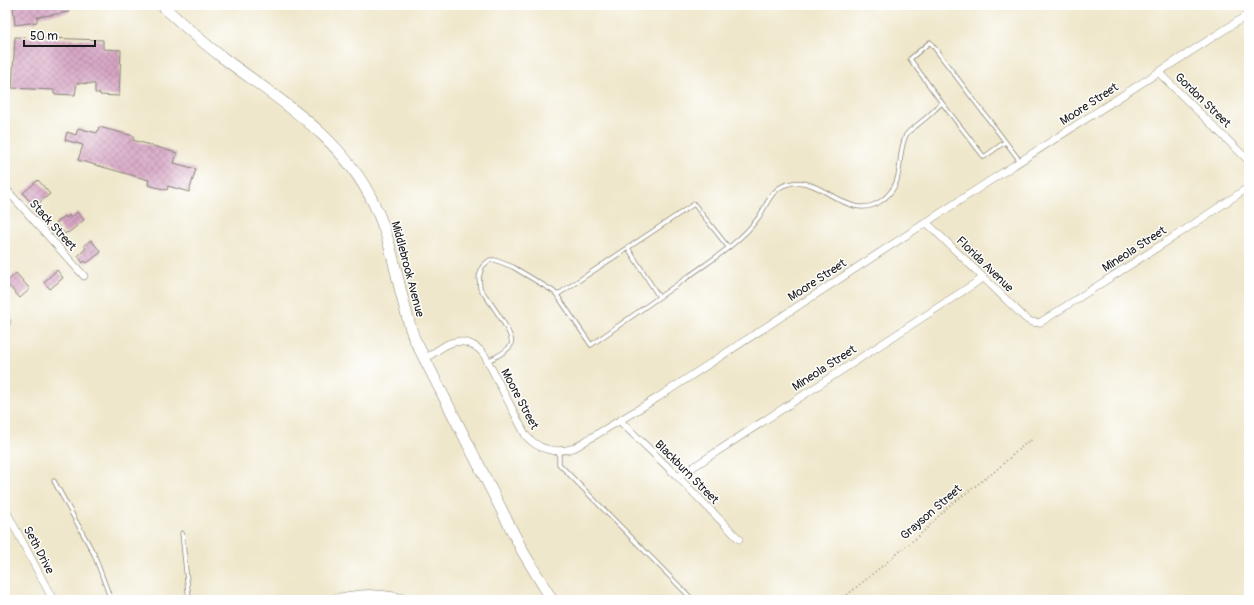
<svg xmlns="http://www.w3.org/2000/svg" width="1254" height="605" viewBox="0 0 1254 605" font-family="Pangolin,sans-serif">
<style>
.building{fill:url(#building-cross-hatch)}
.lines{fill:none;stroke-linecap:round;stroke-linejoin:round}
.lane-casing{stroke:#868274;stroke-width:5}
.street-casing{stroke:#868274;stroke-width:8}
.secondary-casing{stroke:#868274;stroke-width:12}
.path{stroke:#868274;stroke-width:1.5;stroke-dasharray:1 3;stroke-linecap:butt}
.lane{stroke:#fff;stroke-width:3.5}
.street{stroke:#fff;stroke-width:7}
.secondary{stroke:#fff;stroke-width:11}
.labels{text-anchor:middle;stroke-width:3;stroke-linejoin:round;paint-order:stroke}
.street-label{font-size:12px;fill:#1c1c1c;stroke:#fff}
</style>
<defs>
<pattern id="building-cross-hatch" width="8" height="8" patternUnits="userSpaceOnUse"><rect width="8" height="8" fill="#d6a4c3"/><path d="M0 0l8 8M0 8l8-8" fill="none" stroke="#ad859e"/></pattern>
</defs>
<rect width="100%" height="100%" fill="#fff"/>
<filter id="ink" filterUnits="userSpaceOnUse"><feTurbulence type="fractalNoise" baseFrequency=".025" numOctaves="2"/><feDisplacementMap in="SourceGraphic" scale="8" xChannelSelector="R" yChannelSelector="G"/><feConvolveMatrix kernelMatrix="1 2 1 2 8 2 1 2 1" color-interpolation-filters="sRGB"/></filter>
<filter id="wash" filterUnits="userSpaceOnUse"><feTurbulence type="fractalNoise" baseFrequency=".012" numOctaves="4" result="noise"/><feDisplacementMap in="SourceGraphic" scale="16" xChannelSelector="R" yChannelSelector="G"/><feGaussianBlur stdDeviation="0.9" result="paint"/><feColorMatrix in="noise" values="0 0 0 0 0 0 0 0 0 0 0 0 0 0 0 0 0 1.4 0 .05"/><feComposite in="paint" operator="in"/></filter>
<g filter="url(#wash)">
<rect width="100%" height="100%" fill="#efe7cb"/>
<g id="blocks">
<path class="building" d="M23,5H68L69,12L37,17V22L15,25L13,6Z
M15,37L103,40V49L121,50L119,96L100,95V93H95V84L77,83L75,95L54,94V90L12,88Z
M99,127L134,136L133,140L177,153L174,163L196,169L189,192L168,186L167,190L148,185L149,180L78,160L83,145L65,140L67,132L76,135L78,128L97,133Z
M38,180L50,194L34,207L23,193Z
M77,212L84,220L68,233L67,232L65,234L56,223L65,216L66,218L69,215L71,218Z
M91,240L101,252L87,263L85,261L83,263L78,256L86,248L84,246Z
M57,270L63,278L50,289L44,282Z
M16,273L30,289L20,298L6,283Z"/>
</g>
</g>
<g filter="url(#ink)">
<use href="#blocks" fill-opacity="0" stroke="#868274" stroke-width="1"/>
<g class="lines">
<defs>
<path id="lane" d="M942,103L984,157L1005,142
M628,248L659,297
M557,295L694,204L728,247
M488,361C495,357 506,353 511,345C516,335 487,299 480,288L479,277L482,267L486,263L490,260H495L513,267L553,291L557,295L591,345C622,323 654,301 685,279C704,265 726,252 743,235C749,230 754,223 759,217C767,204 772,188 788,184C821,173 847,224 881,201C907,183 895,159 906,135C909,130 917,126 922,121C929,116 935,109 942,103L910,59L930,42L1020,161
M559,451V464L693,600
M54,481L94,554L111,600
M182,533L189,600"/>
<path id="street" d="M1158,72L1249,161
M5,188L84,276
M927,223L1022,315C1028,321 1032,324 1041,322L1183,231L1249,187
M5,319L7,322
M425,359C432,354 439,349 446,345C460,337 477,344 485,356L526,436C539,450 556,454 574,448L657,398L988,182L1249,14
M620,421L678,477L739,539
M678,477L983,278
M5,509L53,600
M329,600C360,591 383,592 413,600"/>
<path id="secondary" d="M162,5C181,23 201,41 222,57C280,101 342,136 374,204C395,247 398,294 414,338L523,552L552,600"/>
</defs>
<use href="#lane" class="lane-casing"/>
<use href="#street" class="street-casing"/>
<use href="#secondary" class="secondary-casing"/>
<path class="path" d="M841,600L922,533L949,506L994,472L1027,442L1034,439"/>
<use href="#lane" class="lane"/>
<use href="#street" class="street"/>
<use href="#secondary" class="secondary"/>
</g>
</g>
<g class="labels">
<g class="street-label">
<text transform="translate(1203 100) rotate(44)" y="4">Gordon Street</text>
<text transform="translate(1089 104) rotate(-33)" y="4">Moore Street</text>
<text transform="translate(53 225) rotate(48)" y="4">Stack Street</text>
<text transform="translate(1134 249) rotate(-33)" y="4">Mineola Street</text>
<text transform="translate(985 264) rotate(44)" y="4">Florida Avenue</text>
<text transform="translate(408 269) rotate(75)" y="4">Middlebrook Avenue</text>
<text transform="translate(817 280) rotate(-33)" y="4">Moore Street</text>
<text transform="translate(824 368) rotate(-33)" y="4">Mineola Street</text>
<text transform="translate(520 399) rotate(62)" y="4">Moore Street</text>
<text transform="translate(687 472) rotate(45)" y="4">Blackburn Street</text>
<text transform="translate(931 512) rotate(-41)" y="4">Grayson Street</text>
<text transform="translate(39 550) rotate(62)" y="4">Seth Drive</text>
</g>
</g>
<rect width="1254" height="605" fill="none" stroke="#fff" stroke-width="20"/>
<path d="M24 40v6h71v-6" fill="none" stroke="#1c1c1c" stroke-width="2"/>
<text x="30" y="40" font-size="12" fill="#1c1c1c" stroke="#ffffff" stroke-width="3" paint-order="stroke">50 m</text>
</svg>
